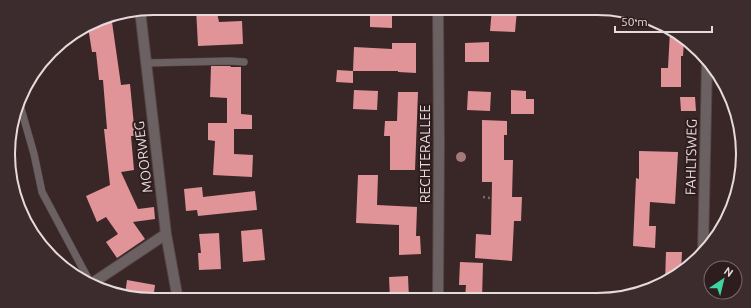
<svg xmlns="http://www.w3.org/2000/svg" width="751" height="308" viewBox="0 0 751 308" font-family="Ubuntu,sans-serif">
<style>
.forest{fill:#7e3a40}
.building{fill:#e19497}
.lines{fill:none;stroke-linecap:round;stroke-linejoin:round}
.service-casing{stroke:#544;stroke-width:8}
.minor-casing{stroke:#544;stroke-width:12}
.path{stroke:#796969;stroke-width:2.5;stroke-dasharray:2 3;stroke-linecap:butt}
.service{stroke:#6b6162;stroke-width:7}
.minor{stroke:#6b6162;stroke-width:10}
.tree{fill:#a57a7b}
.labels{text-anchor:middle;stroke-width:4;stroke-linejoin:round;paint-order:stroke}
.street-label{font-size:14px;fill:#e7dadb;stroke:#2e1d1e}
.rim{fill:none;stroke:#e7dadb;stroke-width:2}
</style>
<rect width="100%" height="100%" fill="#392727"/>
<path class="forest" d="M10,164L17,197L46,248L28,227L11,183Z"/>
<path class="building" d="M196,8H216L219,22L242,21L243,44L198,46Z
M370,8H392V28L370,27Z
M492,8L517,10L515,32L490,31Z
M111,15L121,85L130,84L135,136H131L134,170L121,172L138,209L154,207L155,219L133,222L145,239L117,258L106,242L118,234L106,217L97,222L86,196L110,185L104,129H107L103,80H99L96,52H92L88,27L107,16Z
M670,31L684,40L683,56H681V87H661V68H668Z
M489,42V62H465V43Z
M392,43H416V73L398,72V71H353L354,47L392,49Z
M211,66H230L231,67H241V114L252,115V129H234V154L253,155L252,177L213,175L215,141L208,140V123H227V98L210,97Z
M337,70L353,71V83L336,82Z
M354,90L378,91L377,110L353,109Z
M511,90L526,91V99H534V114H511Z
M468,91L491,92L490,111L467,110Z
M398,92H418L415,170H390V136H384L385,121H397Z
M680,97H695L696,111H681Z
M482,120L507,121V135H504V160H513L512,197H522L521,221H514L512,261L475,258L476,234L491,235L492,182H482Z
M639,151L678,152L675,204L650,202L649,226H656L655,248L633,246L636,178L639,179Z
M358,175H378L377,205L417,207L416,236H420L421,254L399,255V225L356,223Z
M202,187L203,197L255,191L257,210L198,216L197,210L186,211L184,189Z
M262,229L265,260L243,262L241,231Z
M219,233L221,269L199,270L198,253H201L199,234Z
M666,252H682L681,272L665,283Z
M460,262L483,263L482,299H465L466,285H459Z
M408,276L409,299H390L389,277Z
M127,280L155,285L153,300L125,295Z"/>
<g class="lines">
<defs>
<path id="service" d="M146,63L230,61L244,62
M20,105L34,154L42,192L91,284"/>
<path id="minor" d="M140,10L166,234L178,300
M703,253L707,62
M91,284L166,234
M438,299L439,143L438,8"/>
</defs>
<use href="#service" class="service-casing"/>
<use href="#minor" class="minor-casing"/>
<path class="path" d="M483,197L490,198L491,199"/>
<use href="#service" class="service"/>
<use href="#minor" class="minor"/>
</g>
<circle class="tree" cx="461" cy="157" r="5"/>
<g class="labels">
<g class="street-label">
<text transform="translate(425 154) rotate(-90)" y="5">RECHTERALLEE</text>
<text transform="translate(143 157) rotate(-97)" y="5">MOORWEG</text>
<text transform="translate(691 157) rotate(-89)" y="5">FAHLTSWEG</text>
</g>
</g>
<path d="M0 0H751V308H0ZM154 15H597A139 139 0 0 1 736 154V154A139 139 0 0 1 597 293H154A139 139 0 0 1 15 154V154A139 139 0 0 1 154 15Z" fill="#3d2c2d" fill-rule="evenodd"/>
<path class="rim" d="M154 15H597A139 139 0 0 1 736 154V154A139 139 0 0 1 597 293H154A139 139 0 0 1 15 154V154A139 139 0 0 1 154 15Z"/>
<g transform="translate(723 280) rotate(35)"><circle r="19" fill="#2e1d1e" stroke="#78696a"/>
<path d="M0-3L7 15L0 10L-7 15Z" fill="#3ed4a3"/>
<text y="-6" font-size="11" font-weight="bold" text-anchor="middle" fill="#e7dadb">N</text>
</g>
<path d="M615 26v6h97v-6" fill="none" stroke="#e7dadb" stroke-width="2"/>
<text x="621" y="26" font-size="12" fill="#e7dadb" stroke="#2e1d1e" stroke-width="3" paint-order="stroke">50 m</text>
</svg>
